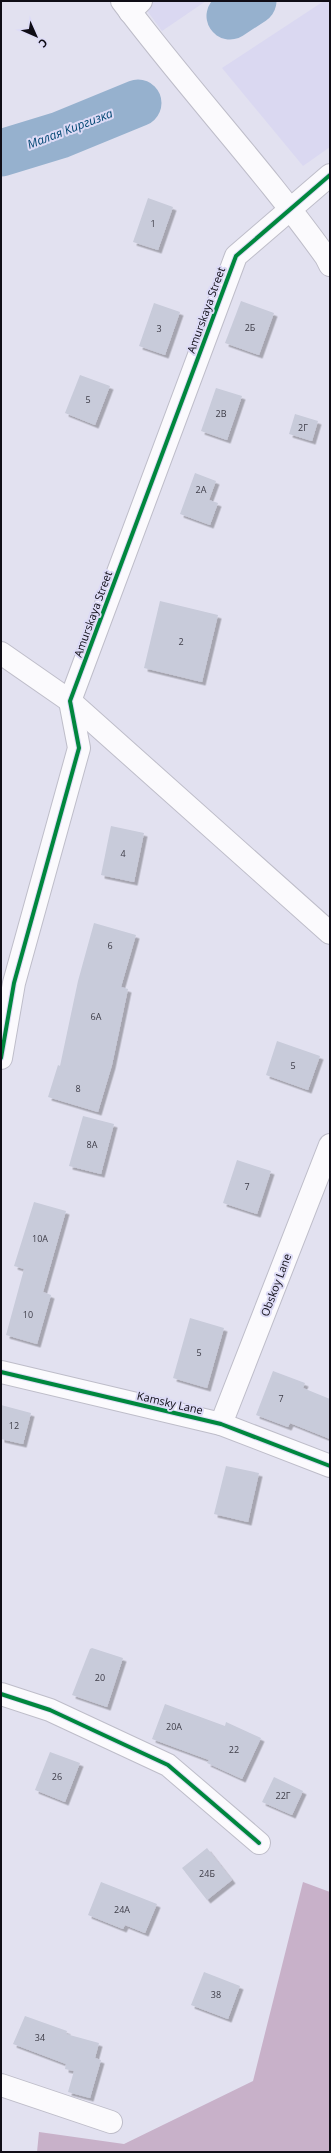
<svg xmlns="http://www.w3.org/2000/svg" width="331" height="2153" viewBox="0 0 331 2153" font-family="'Open Sans',sans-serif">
  <defs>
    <filter id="shadow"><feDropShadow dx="3.5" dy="3.5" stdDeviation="0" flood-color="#0004"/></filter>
  </defs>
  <rect width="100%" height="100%" fill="#e2e1f0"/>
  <g fill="#dad8f1">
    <path d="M140 1H206L162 31Z"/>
    <path d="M324 1H330V147L303 166 222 68Z"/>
  </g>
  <path fill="#c8b1c9" d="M303 1882 330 1892V2152H37L39 2132 124 2144 253 2081Z"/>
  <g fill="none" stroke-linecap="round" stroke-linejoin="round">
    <g stroke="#96b1ce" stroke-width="47">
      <path d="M230 16 253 1"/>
      <path d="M1 153 60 135 138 103"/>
    </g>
  </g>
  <g fill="#c8cbda" filter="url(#shadow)">
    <path d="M148 198 173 207 158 250 133 242Z"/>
    <path d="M241 301 274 313 259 355 225 343Z"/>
    <path d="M154 303 180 312 165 355 139 346Z"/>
    <path d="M80 375 110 386 95 425 65 413Z"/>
    <path d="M216 388 242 396 227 440 201 431Z"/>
    <path d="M295 414 318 421 312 441 289 434Z"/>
    <path d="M195 473 216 481 209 500 218 503 210 525 180 514Z"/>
    <path d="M160 601 218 615 202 682 144 668Z"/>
    <path d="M111 826 144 833 134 882 101 875Z"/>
    <path d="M94 923 136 935 121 987 128 989 112 1065 98 1112 48 1097 58 1065 60 1066 78 981Z"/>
    <path d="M277 1041 320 1056 308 1090 266 1075Z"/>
    <path d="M83 1116 114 1124 101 1174 69 1166Z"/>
    <path d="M237 1160 271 1171 257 1214 223 1203Z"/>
    <path d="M34 1202 66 1211 43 1292 51 1295 37 1344 6 1335 24 1269 14 1266Z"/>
    <path d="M190 1318 224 1328 207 1388 173 1378Z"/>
    <path d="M273 1371 305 1383 303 1388 330 1399V1439L290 1423 288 1427 256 1415Z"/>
    <path d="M1 1405 31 1413 23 1444 1 1439Z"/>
    <path d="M226 1466 259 1473 248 1522 214 1514Z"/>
    <path d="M92 1648 123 1658 107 1707 72 1695 90 1649Z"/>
    <path d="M165 1704 225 1726 226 1722 261 1738 242 1779 207 1763 209 1760 152 1739Z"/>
    <path d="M50 1752 80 1763 65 1802 35 1790Z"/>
    <path d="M274 1777 303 1791 292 1815 262 1802Z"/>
    <path d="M207 1848 232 1880 207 1900 182 1868Z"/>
    <path d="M101 1882 157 1904 145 1933 125 1925 123 1929 88 1915Z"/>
    <path d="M204 1972 240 1986 228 2019 191 2005Z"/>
    <path d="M25 2016 67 2031 66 2034 99 2043 95 2058 101 2060 90 2098 68 2092 74 2071 65 2069 66 2064 13 2044Z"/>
  </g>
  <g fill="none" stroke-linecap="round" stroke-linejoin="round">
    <g stroke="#bebdc9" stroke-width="24">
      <g id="minor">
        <path d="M130 12 141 1"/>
        <path d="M1 1058 14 983 79 748 70 701 236 256 330 175"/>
        <path d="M1 1372 221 1424 330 1466"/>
        <path d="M221 1424 330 1145"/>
        <path d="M1 1694 50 1710 168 1765 259 1843"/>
        <path d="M1 2085 111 2122"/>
      </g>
    </g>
    <g stroke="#bebdc9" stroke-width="24">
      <g id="major">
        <path d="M122 1C188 89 263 169 326 257L330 265"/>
        <path d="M1 653 70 701 330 933"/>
      </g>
    </g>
    <use href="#minor" stroke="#fbfafd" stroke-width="22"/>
    <use href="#major" stroke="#fbfafd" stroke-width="22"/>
    <g stroke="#dddbf6" stroke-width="6">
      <g id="cycleway">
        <path d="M1 1058 14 983 79 748 70 701 236 256 330 175"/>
        <path d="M1 1372 221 1424 330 1466"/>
        <path d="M1 1694 50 1710 168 1765 259 1843"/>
      </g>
    </g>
    <use href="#cycleway" stroke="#00873e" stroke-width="4"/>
  </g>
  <g text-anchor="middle" stroke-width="4" stroke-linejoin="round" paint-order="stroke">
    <g font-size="9" fill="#3d3c47">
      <text x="153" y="227">1</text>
      <text x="250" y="331">2Б</text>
      <text x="159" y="332">3</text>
      <text x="88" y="403">5</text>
      <text x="221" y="417">2В</text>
      <text x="303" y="431">2Г</text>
      <text x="201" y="493">2А</text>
      <text x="181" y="645">2</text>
      <text x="123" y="857">4</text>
      <text x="110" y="949">6</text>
      <text x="96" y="1020">6А</text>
      <text x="293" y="1069">5</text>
      <text x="78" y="1092">8</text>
      <text x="92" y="1148">8А</text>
      <text x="247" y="1190">7</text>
      <text x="40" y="1242">10А</text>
      <text x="28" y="1318">10</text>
      <text x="199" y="1356">5</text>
      <text x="281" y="1402">7</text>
      <text x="14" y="1429">12</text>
      <text x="100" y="1681">20</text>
      <text x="174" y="1730">20А</text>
      <text x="234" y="1753">22</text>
      <text x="57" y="1780">26</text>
      <text x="283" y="1799">22Г</text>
      <text x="207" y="1877">24Б</text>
      <text x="122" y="1913">24А</text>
      <text x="216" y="1998">38</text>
      <text x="40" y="2041">34</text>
    </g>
    <g font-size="11" fill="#0f0d16" stroke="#dddbf6">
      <text transform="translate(206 310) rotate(-70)" y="4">Amurskaya Street</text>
      <text transform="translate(93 614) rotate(-70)" y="4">Amurskaya Street</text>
      <text transform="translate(276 1285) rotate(-69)" y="4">Obskoy Lane</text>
      <text transform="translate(170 1403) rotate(13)" y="4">Kamsky Lane</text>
    </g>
    <g font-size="12" font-style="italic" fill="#014672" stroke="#dddbf6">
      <text transform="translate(70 129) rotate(-21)" y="4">Малая Киргизка</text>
    </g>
  </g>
  <rect width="331" height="2153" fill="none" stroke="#0f0d16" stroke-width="4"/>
  <g transform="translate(36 36) rotate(135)" stroke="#dddbf6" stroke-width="3" paint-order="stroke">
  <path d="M0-3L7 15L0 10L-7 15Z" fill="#0f0d16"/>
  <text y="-6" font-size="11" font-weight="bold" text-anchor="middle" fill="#0f0d16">С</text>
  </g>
</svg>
